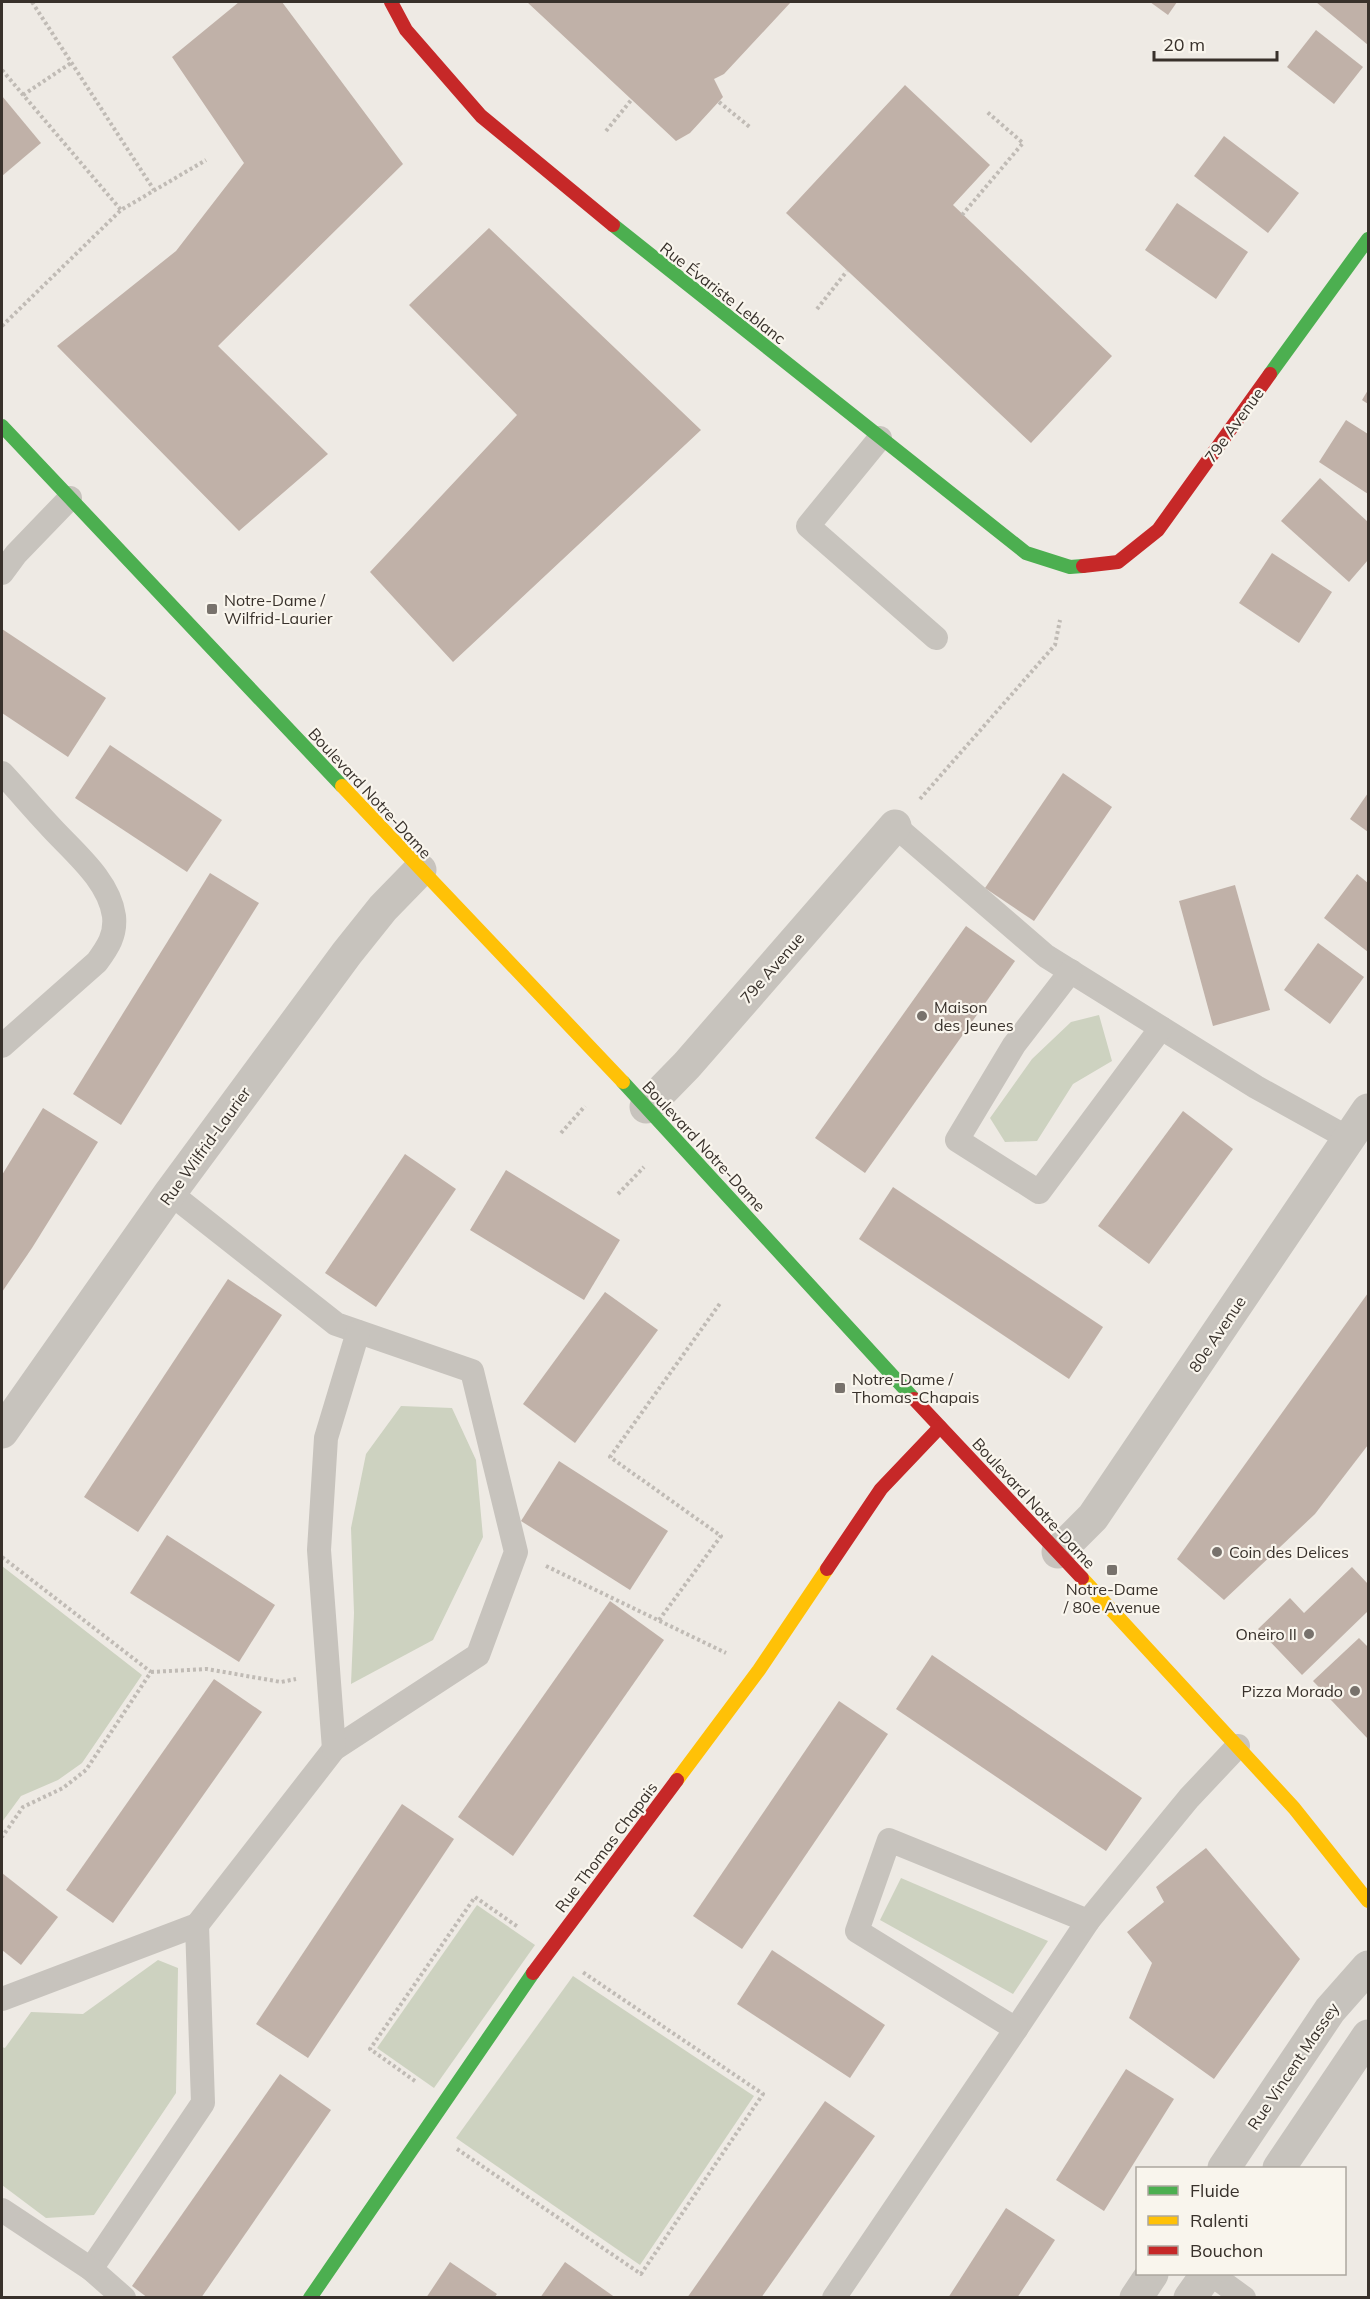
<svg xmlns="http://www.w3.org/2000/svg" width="1370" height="2299" viewBox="0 0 1370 2299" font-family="Mulish,sans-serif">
  <rect width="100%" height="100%" fill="#eeeae4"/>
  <g fill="#cdd2c0">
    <path d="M1099 1015 1112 1061 1073 1084 1037 1141 1005 1142 990 1118 1032 1059 1071 1022Z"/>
    <path d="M401 1406 452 1408 476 1460 483 1537 433 1640 351 1684 354 1613 351 1528 366 1454Z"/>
    <path d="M2 1566 142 1675 82 1763 58 1780 21 1796 2 1822Z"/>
    <path d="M901 1878 1048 1941 1013 1994 880 1920Z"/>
    <path d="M477 1905 535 1945 434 2088 377 2048Z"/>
    <path d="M158 1960 178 1968 176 2093 94 2215 46 2218 2 2185V2047L5 2048 31 2012 83 2014Z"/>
    <path d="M573 1976 754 2096 640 2265 456 2138Z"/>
  </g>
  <g fill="#c0b1a8">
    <path d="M239 2H282L403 164 218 346 328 454 239 531 57 346 176 251 244 163 172 57Z"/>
    <path d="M527 2H791L724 74 714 79 723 97 690 133 676 141Z"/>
    <path d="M1150 2H1177L1168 15Z"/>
    <path d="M1316 2H1368V45Z"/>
    <path d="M1316 30 1363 67 1334 104 1287 67Z"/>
    <path d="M905 85 990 165 953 205 1112 356 1031 443 786 213Z"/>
    <path d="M2 96 41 143 2 176Z"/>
    <path d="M1224 136 1299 193 1268 233 1194 176Z"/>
    <path d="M1177 203 1248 252 1216 299 1145 250Z"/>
    <path d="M489 228 701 430 453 662 370 572 517 415 409 305Z"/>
    <path d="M1368 390V404L1362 400Z"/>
    <path d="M1346 420 1368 434V494L1319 462Z"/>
    <path d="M1320 478 1368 522V560L1349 582 1281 521Z"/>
    <path d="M1272 553 1332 592 1299 643 1239 603Z"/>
    <path d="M2 629 106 698 68 757 2 713Z"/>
    <path d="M110 745 222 820 187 872 75 798Z"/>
    <path d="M1063 773 1112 807 1034 921 985 888Z"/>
    <path d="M1368 793V832L1350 819Z"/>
    <path d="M210 873 259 903 121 1125 73 1094Z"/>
    <path d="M1357 874 1368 883V952L1324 918Z"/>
    <path d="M1235 885 1270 1010 1213 1026 1179 901Z"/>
    <path d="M966 926 1015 961 865 1173 815 1138Z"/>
    <path d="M1318 943 1364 977 1330 1024 1284 990Z"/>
    <path d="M43 1108 98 1142 32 1248 2 1292V1175Z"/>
    <path d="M1183 1111 1233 1149 1149 1264 1098 1226Z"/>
    <path d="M405 1154 456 1189 376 1307 325 1273Z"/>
    <path d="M506 1170 620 1240 584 1300 470 1230Z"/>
    <path d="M893 1187 1103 1327 1069 1379 859 1239Z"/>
    <path d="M228 1279 282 1315 138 1532 84 1497Z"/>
    <path d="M605 1292 658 1330 575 1443 523 1404Z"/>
    <path d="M1368 1293V1445L1315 1514 1224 1600 1177 1559Z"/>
    <path d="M559 1461 668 1531 630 1590 521 1521Z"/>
    <path d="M167 1535 275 1605 239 1662 130 1593Z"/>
    <path d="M1352 1567 1368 1584V1611L1302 1675 1258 1629 1290 1598 1304 1613Z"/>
    <path d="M610 1601 664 1640 513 1856 458 1817Z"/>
    <path d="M1359 1638 1368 1647V1739L1313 1681Z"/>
    <path d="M932 1655 1142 1798 1106 1851 896 1709Z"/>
    <path d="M214 1679 262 1712 113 1923 66 1890Z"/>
    <path d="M839 1701 888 1734 742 1949 693 1916Z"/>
    <path d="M402 1804 454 1839 308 2058 256 2024Z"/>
    <path d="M1206 1848 1300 1959 1214 2079 1129 2018 1152 1963 1127 1932 1164 1902 1156 1887Z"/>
    <path d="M2 1873 58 1917 21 1965 2 1950Z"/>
    <path d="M772 1950 885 2025 850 2078 737 2004Z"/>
    <path d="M1126 2069 1174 2099 1104 2211 1056 2180Z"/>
    <path d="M280 2074 331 2110 201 2298H148L132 2286Z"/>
    <path d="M825 2101 875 2136 761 2298H687Z"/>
    <path d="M1006 2208 1055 2240 1017 2298H948Z"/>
    <path d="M450 2262 497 2294 494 2298H426Z"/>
    <path d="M565 2262 616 2298H540Z"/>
  </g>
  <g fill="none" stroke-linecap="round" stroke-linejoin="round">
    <g stroke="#c0bbb5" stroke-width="4" stroke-dasharray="3 3" stroke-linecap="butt">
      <path d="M32 2 154 190"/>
      <path d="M2 70 121 210"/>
      <path d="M23 95 71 63"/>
      <path d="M719 102 751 128"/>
      <path d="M606 131 632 99"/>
      <path d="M962 215 1023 143 986 111"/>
      <path d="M817 309 847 271"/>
      <path d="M2 326 121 210 206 160"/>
      <path d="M920 799 1055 645 1060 620"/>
      <path d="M561 1133 585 1106"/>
      <path d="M618 1194 644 1167"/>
      <path d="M2 1557 151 1672 86 1770 63 1788 23 1807 2 1837"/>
      <path d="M546 1566 726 1653"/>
      <path d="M659 1620 721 1536 610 1457 721 1302"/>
      <path d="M151 1672 207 1669 281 1682 296 1679"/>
      <path d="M415 2081 370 2049 475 1897 518 1927"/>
      <path d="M457 2149 641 2274 763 2094 581 1971"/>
    </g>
    <g stroke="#c7c3bd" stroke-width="24">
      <path d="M880 438 808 526 936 638"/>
      <path d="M2 573 16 554 70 498"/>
      <path d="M2 773C18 790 32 807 48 824 71 850 109 879 114 916 116 935 108 947 97 962L2 1046"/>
      <path d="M895 826 1046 956 1256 1087 1348 1138"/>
      <path d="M1071 971 1014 1045 957 1140 1039 1192 1161 1028"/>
      <path d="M170 1193 336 1324 472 1371 516 1552 478 1655 334 1749 197 1925"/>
      <path d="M334 1749 319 1550 326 1438 358 1332"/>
      <path d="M2 1999 197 1925 203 2103 91 2269"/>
      <path d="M1016 2029 1088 1921"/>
      <path d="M2 2210 91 2269 124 2298"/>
      <path d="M1211 2274 1244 2298"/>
      <path d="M834 2298 1016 2029 857 1931 889 1840 1088 1921 1189 1798 1238 1746"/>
    </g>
    <g stroke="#c7c3bd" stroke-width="33">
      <path d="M646 1107 687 1065 895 826"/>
      <path d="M2 1432 170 1193 347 953 383 908 420 870"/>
      <path d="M1058 1552 1093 1517 1368 1110"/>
      <path d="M1224 2168 1330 2010 1368 1967"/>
      <path d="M1279 2168 1368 2036"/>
      <path d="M1136 2298 1152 2274"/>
      <path d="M1190 2298 1207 2274"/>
    </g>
    <g stroke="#4caf50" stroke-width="14">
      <path d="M613 225 1026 553 1070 567 1083 566"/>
      <path d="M1270 374 1368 239"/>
      <path d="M2 426 342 786"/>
      <path d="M623 1082 914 1399"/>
      <path d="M310 2298 533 1973"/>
    </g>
    <g stroke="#ffc107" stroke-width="14">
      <path d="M342 786 623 1082"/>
      <path d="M1082 1578 1294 1808 1368 1901"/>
      <path d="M677 1780 759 1670 827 1569"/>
    </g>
    <g stroke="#c62828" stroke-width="14">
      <path d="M391 2 406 30 481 116 613 225"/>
      <path d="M1083 566 1118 562 1158 530 1270 374"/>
      <path d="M914 1399 1082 1578"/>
      <path d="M827 1569 881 1489 940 1427"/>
      <path d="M533 1973 677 1780"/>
    </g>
  </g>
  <g fill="#78726c" stroke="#f9f5ed" stroke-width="2">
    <rect x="206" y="603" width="12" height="12" rx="3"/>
    <circle cx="922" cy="1016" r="6"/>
    <rect x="834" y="1382" width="12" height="12" rx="3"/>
    <circle cx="1217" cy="1552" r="6"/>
    <rect x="1106" y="1564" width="12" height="12" rx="3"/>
    <circle cx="1309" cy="1634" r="6"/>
    <circle cx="1355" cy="1691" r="6"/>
  </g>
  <g text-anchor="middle" stroke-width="4.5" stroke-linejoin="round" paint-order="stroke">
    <g font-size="16" fill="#38312b" stroke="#f9f5ed">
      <text transform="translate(723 293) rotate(38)" y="6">Rue Évariste Leblanc</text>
      <text transform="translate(1234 425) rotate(-54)" y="6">79e Avenue</text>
      <text transform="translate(370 793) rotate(47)" y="6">Boulevard Notre-Dame</text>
      <text transform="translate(772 968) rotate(-49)" y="6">79e Avenue</text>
      <text transform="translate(205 1146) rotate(-54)" y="6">Rue Wilfrid-Laurier</text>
      <text transform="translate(704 1146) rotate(47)" y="6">Boulevard Notre-Dame</text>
      <text transform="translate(1217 1334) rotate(-56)" y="6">80e Avenue</text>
      <text transform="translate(1034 1503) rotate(47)" y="6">Boulevard Notre-Dame</text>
      <text transform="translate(606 1847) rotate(-53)" y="6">Rue Thomas Chapais</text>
      <text transform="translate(1293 2066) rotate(-56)" y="6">Rue Vincent Massey</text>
    </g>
    <g font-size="16" fill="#38312b" stroke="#f9f5ed" text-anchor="start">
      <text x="224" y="606">Notre-Dame /<tspan x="224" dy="18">Wilfrid-Laurier</tspan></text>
      <text x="934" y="1013">Maison<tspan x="934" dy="18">des Jeunes</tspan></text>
      <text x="852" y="1385">Notre-Dame /<tspan x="852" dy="18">Thomas-Chapais</tspan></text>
      <text x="1229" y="1558">Coin des Delices</text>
      <text x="1112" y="1595" text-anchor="middle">Notre-Dame<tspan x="1112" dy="18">/ 80e Avenue</tspan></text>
      <text x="1297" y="1640" text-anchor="end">Oneiro II</text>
      <text x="1343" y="1697" text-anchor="end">Pizza Morado</text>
    </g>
  </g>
  <rect width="1370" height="2299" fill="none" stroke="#38312b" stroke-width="6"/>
  <rect x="1136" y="2167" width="210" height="108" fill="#f9f5ed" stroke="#aca79f" stroke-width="1.5"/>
  <rect x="1148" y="2186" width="30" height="9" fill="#4caf50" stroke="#aca79f" stroke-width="1.5"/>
  <text x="1190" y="2197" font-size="18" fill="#38312b">Fluide</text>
  <rect x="1148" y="2216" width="30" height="9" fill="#ffc107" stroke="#aca79f" stroke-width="1.5"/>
  <text x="1190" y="2227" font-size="18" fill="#38312b">Ralenti</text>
  <rect x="1148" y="2246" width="30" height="9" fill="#c62828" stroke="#aca79f" stroke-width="1.5"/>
  <text x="1190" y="2257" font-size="18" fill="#38312b">Bouchon</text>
  <path d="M1154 51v9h123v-9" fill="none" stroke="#38312b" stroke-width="3"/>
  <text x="1163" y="51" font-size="18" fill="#38312b" stroke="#f9f5ed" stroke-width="4.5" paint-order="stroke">20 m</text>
</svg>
